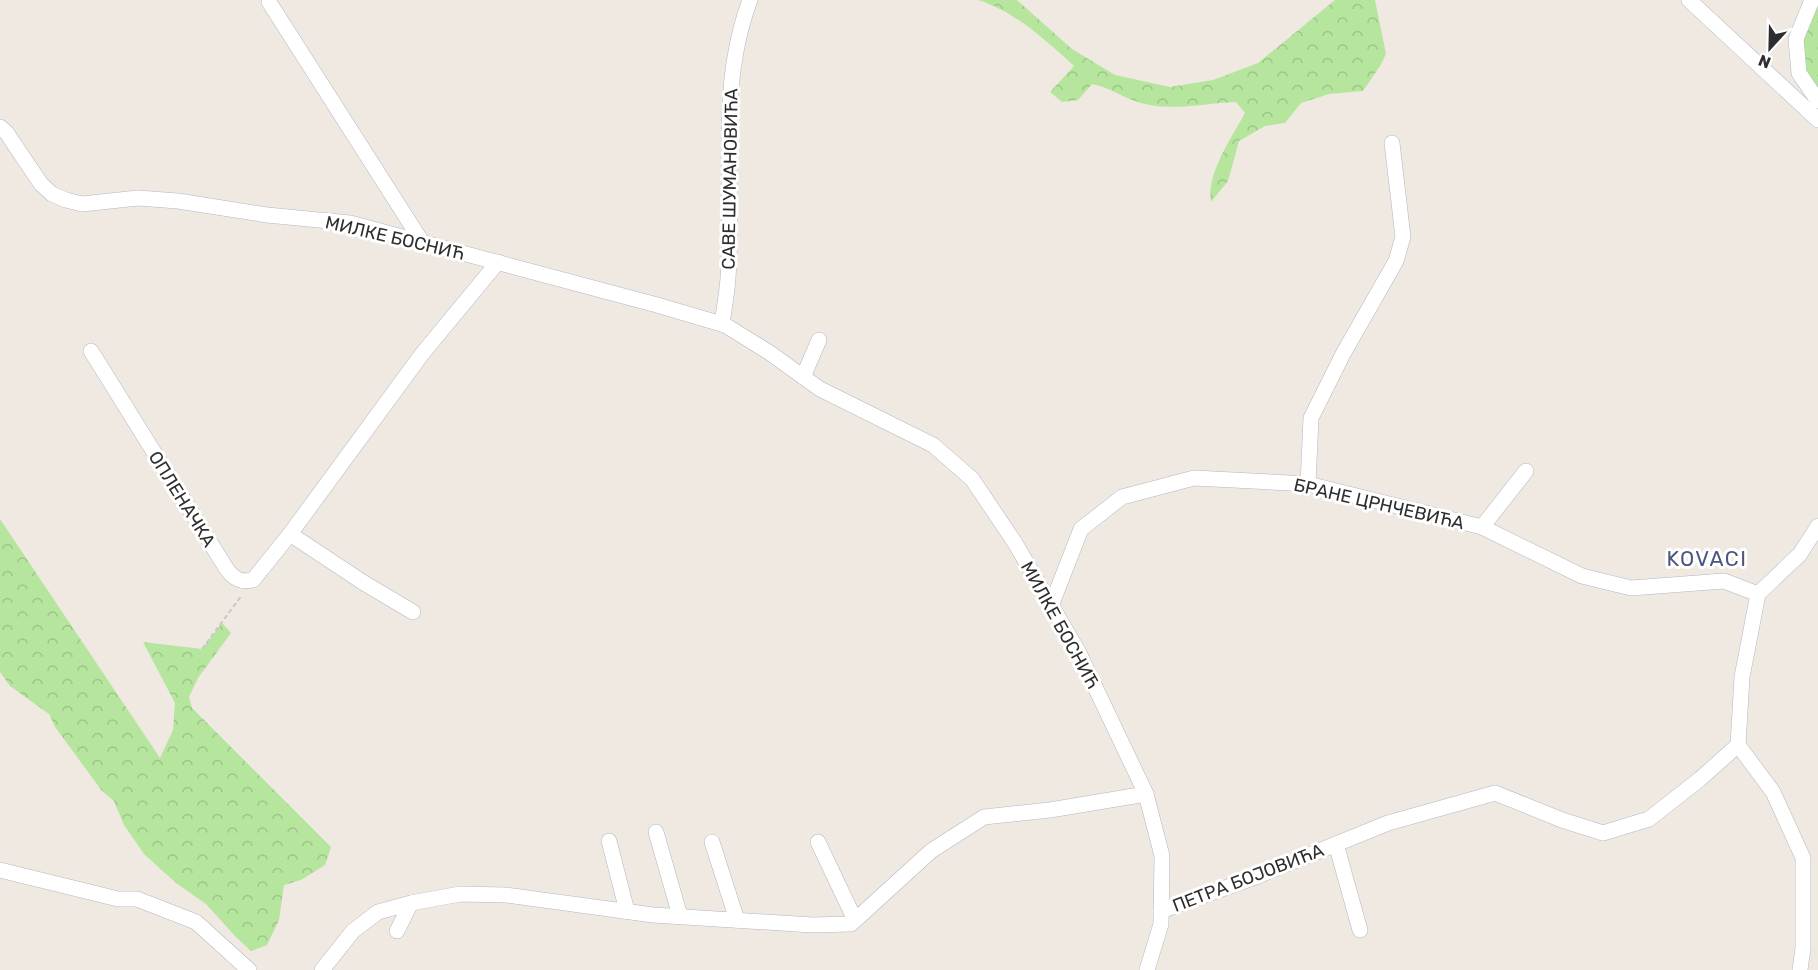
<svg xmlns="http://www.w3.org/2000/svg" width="1818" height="970" viewBox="0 0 1818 970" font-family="Rubik,sans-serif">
  <defs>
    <pattern id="forest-crowns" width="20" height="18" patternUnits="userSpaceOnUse" patternTransform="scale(1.5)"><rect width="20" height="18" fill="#b6e59e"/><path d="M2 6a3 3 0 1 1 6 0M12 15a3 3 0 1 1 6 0" fill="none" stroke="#9dc588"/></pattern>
  </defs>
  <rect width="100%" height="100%" fill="#efe9e1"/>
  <g fill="url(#forest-crowns)">
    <path d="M978 0H1017L1072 49 1115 75 1170 87 1213 80 1258 63 1335 0H1375L1386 54 1380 66 1363 91 1329 94 1301 103 1285 123 1265 126 1239 141 1228 181 1211 202C1206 174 1232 137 1245 113L1236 102C1203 103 1167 113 1135 101 1120 96 1109 87 1092 84L1078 100 1062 102 1050 92 1074 66C1045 40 1016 12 978 0Z"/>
    <path d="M1818 0V101L1811 92 1796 39Z"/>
    <path d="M0 519 160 758 173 730 175 703 143 642 202 649 222 623 231 633 198 678 189 697 192 708 331 847 325 865 301 880 284 885 279 920 267 945 251 951 235 936 206 904 176 883 144 854 124 825 114 801 102 791 55 727 49 714 10 686 0 672Z"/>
  </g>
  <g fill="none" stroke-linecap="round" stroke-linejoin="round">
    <g stroke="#b4b7c1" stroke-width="16">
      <g id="minor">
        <path d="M1689 0 1818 120"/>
        <path d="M1812 0 1796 39 1799 73 1818 101"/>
        <path d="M269 2 422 242"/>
        <path d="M0 127 6 132 41 184 52 194 66 200 82 204 138 198 178 201 267 215 350 223 657 305 725 325 770 353 820 389 933 445 972 479 1015 543 1078 651 1146 794 1162 856 1161 924 1147 970"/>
        <path d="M722 324C724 309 727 293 728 278 735 185 716 91 750 0"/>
        <path d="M91 351 226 568C233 578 240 583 253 580L290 534 422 354 498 262"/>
        <path d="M803 377 819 340"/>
        <path d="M1308 484 1311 418 1343 354 1396 261 1403 237 1392 143"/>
        <path d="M1482 527 1526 471"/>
        <path d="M290 534 364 583 413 612"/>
        <path d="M1051 606 1081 529 1122 497 1194 478 1308 484 1482 527 1582 576 1631 588 1724 581 1758 594"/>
        <path d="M656 832 680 916"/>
        <path d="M609 841 627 911"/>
        <path d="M712 842 737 920"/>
        <path d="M818 842 855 920"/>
        <path d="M1336 844 1360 930"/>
        <path d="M0 870 118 899H137L196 922 249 970"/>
        <path d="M1161 911 1250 879 1388 823 1495 793 1562 820 1603 833 1649 819 1700 779 1738 745"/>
        <path d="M397 931 411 903"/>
        <path d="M322 970 353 931 378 912 411 903 460 894 506 895 653 915 812 925 851 924 931 851 984 817 1050 810 1146 794"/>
        <path d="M1800 970 1803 948V858L1773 792 1738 745 1742 677 1758 594 1800 554 1818 526"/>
      </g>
    </g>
    <path stroke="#c9c9c9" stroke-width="2" stroke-dasharray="4.5 3" stroke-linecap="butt" d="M202 649 242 595"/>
    <use href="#minor" stroke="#fff" stroke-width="15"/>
  </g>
  <g text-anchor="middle" stroke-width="6" stroke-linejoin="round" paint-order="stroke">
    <g font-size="18" fill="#2e2e2e" stroke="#fff">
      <text transform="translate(730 179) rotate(-89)" y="6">САВЕ ШУМАНОВИЋА</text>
      <text transform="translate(395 238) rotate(13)" y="6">МИЛКЕ БОСНИЋ</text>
      <text transform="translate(182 499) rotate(58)" y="6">ОПЛЕНАЧКА</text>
      <text transform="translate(1379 504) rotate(13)" y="6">БРАНЕ ЦРНЧЕВИЋА</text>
      <text transform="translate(1060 625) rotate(61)" y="6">МИЛКЕ БОСНИЋ</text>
      <text transform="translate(1248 878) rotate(-21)" y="6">ПЕТРА БОЈОВИЋА</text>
    </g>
    <g font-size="21" letter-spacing="1.5" fill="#4d5680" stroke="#fff">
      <text x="1707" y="566">KOVACI</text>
    </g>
  </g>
  <g transform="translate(1770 48) rotate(202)" stroke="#ffffff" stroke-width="4.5" paint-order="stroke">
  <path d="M0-4.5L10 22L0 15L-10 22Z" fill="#2e2e2e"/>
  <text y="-9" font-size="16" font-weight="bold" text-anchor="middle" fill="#2e2e2e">N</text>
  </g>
</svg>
